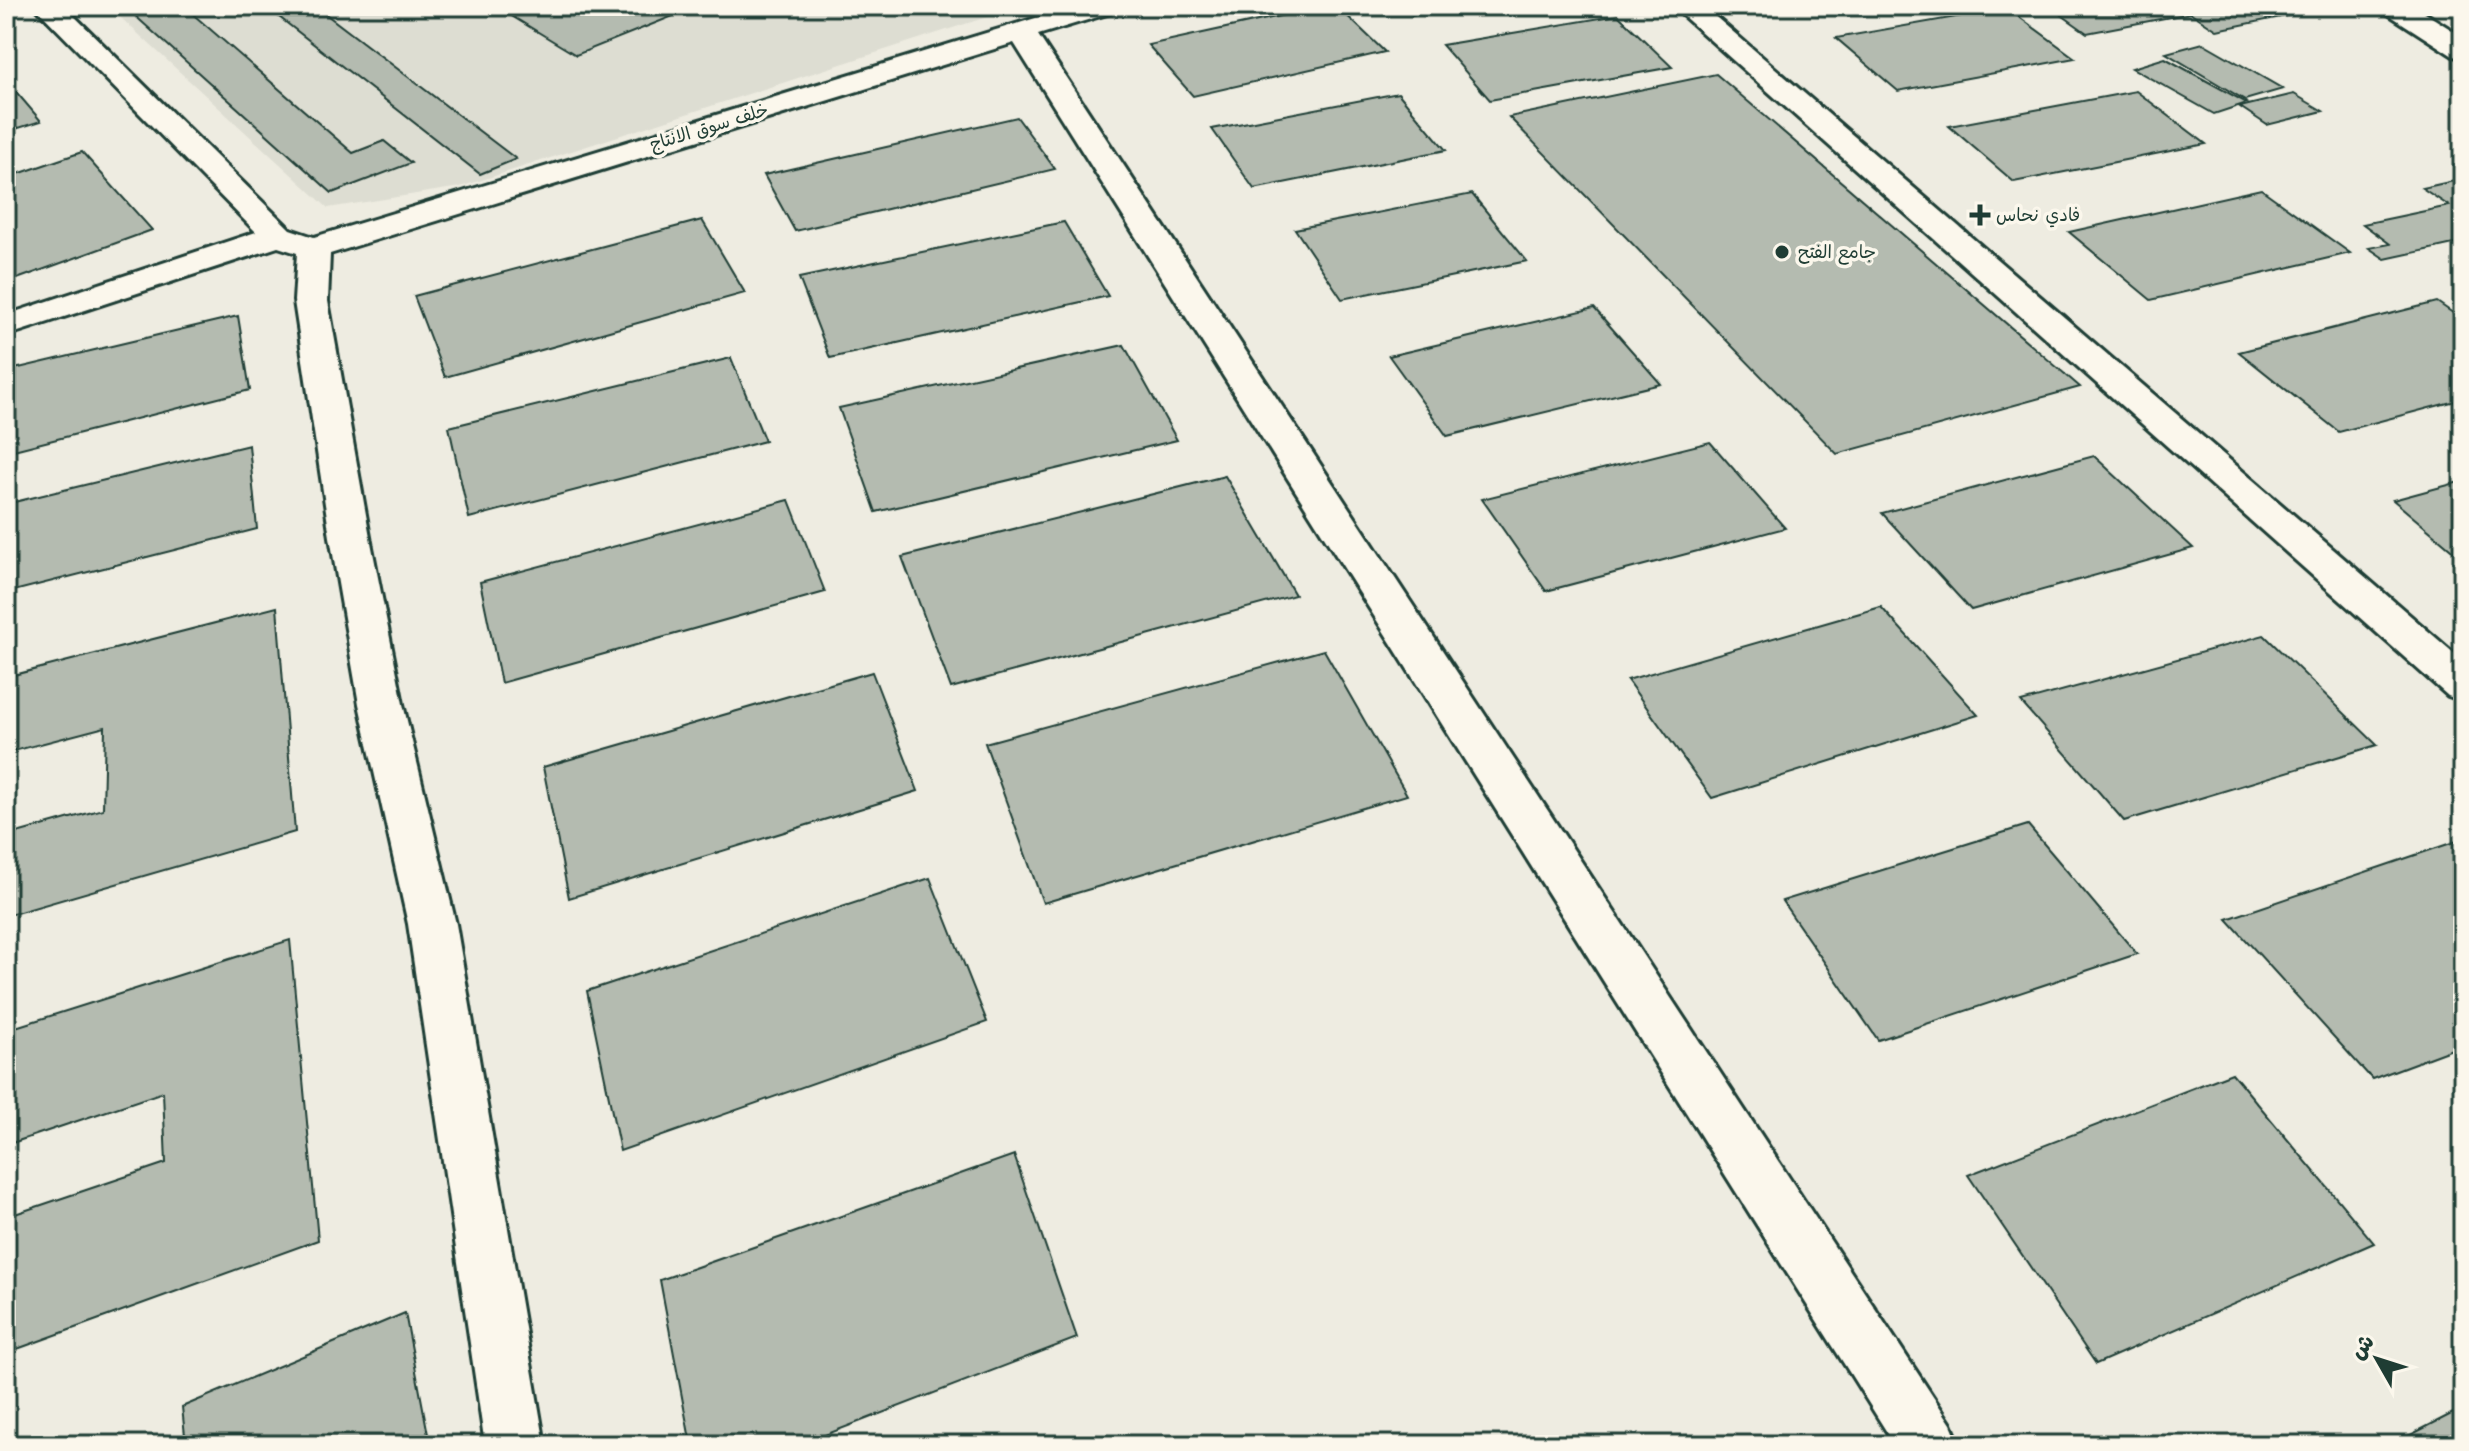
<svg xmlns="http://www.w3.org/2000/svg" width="2469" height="1451" viewBox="0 0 2469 1451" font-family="'Playpen Sans','Playpen Sans Arabic',sans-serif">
  <rect width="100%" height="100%" fill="#eeece1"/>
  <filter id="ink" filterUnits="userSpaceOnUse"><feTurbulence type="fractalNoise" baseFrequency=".0125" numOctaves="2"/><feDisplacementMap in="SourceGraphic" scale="16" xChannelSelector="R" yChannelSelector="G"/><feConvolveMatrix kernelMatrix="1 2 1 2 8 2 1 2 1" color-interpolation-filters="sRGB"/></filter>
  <g filter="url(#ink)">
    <path fill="#ddddd2" d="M108 6H1021L460 187 328 208Z"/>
    <g fill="#b4bbb0" stroke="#1f3d34" stroke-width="2">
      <path d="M155 6H201L188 10 353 153 384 141 411 163 332 193 132 13Z"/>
      <path d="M265 6H315L516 159 480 174Z"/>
      <path d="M495 6H698L576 55Z"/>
      <path d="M1326 6H1337L1385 52 1193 96 1148 45Z"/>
      <path d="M1402 6H1455L1412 15Z"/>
      <path d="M2049 6H2302L2311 11 2217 30 2191 13 2087 33Z"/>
      <path d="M2007 8 2075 58 1898 91 1836 38Z"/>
      <path d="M1618 15 1672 67 1490 100 1442 45Z"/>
      <path d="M2203 43 2283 89 2245 100 2166 53Z"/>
      <path d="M2165 58 2247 103 2214 114 2132 68Z"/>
      <path d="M1716 74 2080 387 1837 454 1509 117Z"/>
      <path d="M6 80 41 121 6 132Z"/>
      <path d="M2136 91 2206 144 2014 182 1949 126Z"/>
      <path d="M1398 93 1446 150 1254 189 1212 129Z"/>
      <path d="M2294 94 2323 111 2267 125 2240 107Z"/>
      <path d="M1017 117 1055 169 795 231 764 175Z"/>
      <path d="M82 152 152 230 6 283V178Z"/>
      <path d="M2463 179V242L2385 259 2369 248 2390 244 2363 224 2449 206 2422 188Z"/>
      <path d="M2261 189 2350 253 2151 300 2069 232Z"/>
      <path d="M1472 194 1527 261 1342 299 1295 229Z"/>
      <path d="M702 220 745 293 445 377 414 296Z"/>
      <path d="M1064 222 1108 296 830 358 799 278Z"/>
      <path d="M2437 302 2463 320V399L2339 432 2239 352Z"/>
      <path d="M1594 308 1661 384 1447 436 1389 356Z"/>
      <path d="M238 316 250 390 6 452V371Z"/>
      <path d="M1124 345 1177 440 876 512 839 408Z"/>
      <path d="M731 358 765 441 469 518 449 427Z"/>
      <path d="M1710 442 1785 528 1546 591 1482 499Z"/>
      <path d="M249 445 257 529 6 593V504Z"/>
      <path d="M2094 456 2193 548 1971 610 1882 513Z"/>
      <path d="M1225 476 1295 595 951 688 902 557Z"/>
      <path d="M2463 481V559L2393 500Z"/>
      <path d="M789 500 825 592 501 683 480 582Z"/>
      <path d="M277 607 295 832 6 916V836L103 809 105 727 6 753V677Z"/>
      <path d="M1881 607 1978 715 1712 798 1627 680Z"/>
      <path d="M2264 635 2377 745 2124 821 2021 702Z"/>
      <path d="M1324 650 1407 795 1043 903 985 743Z"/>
      <path d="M872 672 918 791 569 898 543 767Z"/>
      <path d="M2028 825 2137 954 1878 1040 1782 901Z"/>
      <path d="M2463 839V1045L2372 1079 2227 919Z"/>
      <path d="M930 878 987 1022 620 1151 587 991Z"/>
      <path d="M290 940 318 1240 6 1353V1217L166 1163 163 1092 6 1145V1030Z"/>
      <path d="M2232 1073 2374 1243 2096 1364 1968 1175Z"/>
      <path d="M1014 1155 1077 1338 799 1445H691L660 1280Z"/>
      <path d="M405 1313 430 1445H186L182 1407Z"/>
      <path d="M2463 1408V1445H2391Z"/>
    </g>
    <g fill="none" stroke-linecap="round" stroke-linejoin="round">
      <g stroke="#1f3d34" stroke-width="6">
        <g id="minor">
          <path d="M34 6H64L290 229 314 237 1075 6H1118L1114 12 1038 35 1951 1424 1960 1445H1895L1014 43 330 254 328 301 370 537 403 704 456 924 545 1445H485L408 924 359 704 330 537 294 301 297 253 278 247 6 336V315L256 232Z"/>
          <path d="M1672 6H1703L2463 661V701L2448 696Z"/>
        </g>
      </g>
      <g stroke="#1f3d34" stroke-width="6">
        <path id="major" d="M2381 6H2414L2463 37V59L2453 56 2385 12Z"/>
      </g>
      <use href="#minor" fill="#fbf7ec" fill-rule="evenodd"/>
      <use href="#major" fill="#fbf7ec" fill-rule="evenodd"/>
    </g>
  </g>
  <g fill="#1f3d34" stroke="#fbf7ec" stroke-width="3">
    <path d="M1976 203h8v8h8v8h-8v8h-8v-8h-8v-8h8z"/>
    <circle cx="1782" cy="252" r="8"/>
  </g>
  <g text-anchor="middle" stroke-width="7" stroke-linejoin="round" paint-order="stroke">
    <g font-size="18" fill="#1f3d34" stroke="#fbf7ec">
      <text transform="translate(709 127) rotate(-17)" y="6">خلف سوق الانتاج</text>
    </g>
    <g font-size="18" fill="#1f3d34" stroke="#fbf7ec" text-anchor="start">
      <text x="1996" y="221">فادي نحاس</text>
      <text x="1798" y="258">جامع الفتح</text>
    </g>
  </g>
  <rect width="2469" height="1451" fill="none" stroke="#fbf7ec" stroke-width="32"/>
  <rect x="16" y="16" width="2437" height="1419" fill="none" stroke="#1f3d34" stroke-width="3" filter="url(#ink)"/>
  <g transform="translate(2377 1359) rotate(309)" stroke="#fbf7ec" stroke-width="6" paint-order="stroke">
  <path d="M0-6L14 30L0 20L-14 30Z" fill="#1f3d34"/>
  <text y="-12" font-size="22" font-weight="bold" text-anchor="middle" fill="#1f3d34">ش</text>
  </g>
</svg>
